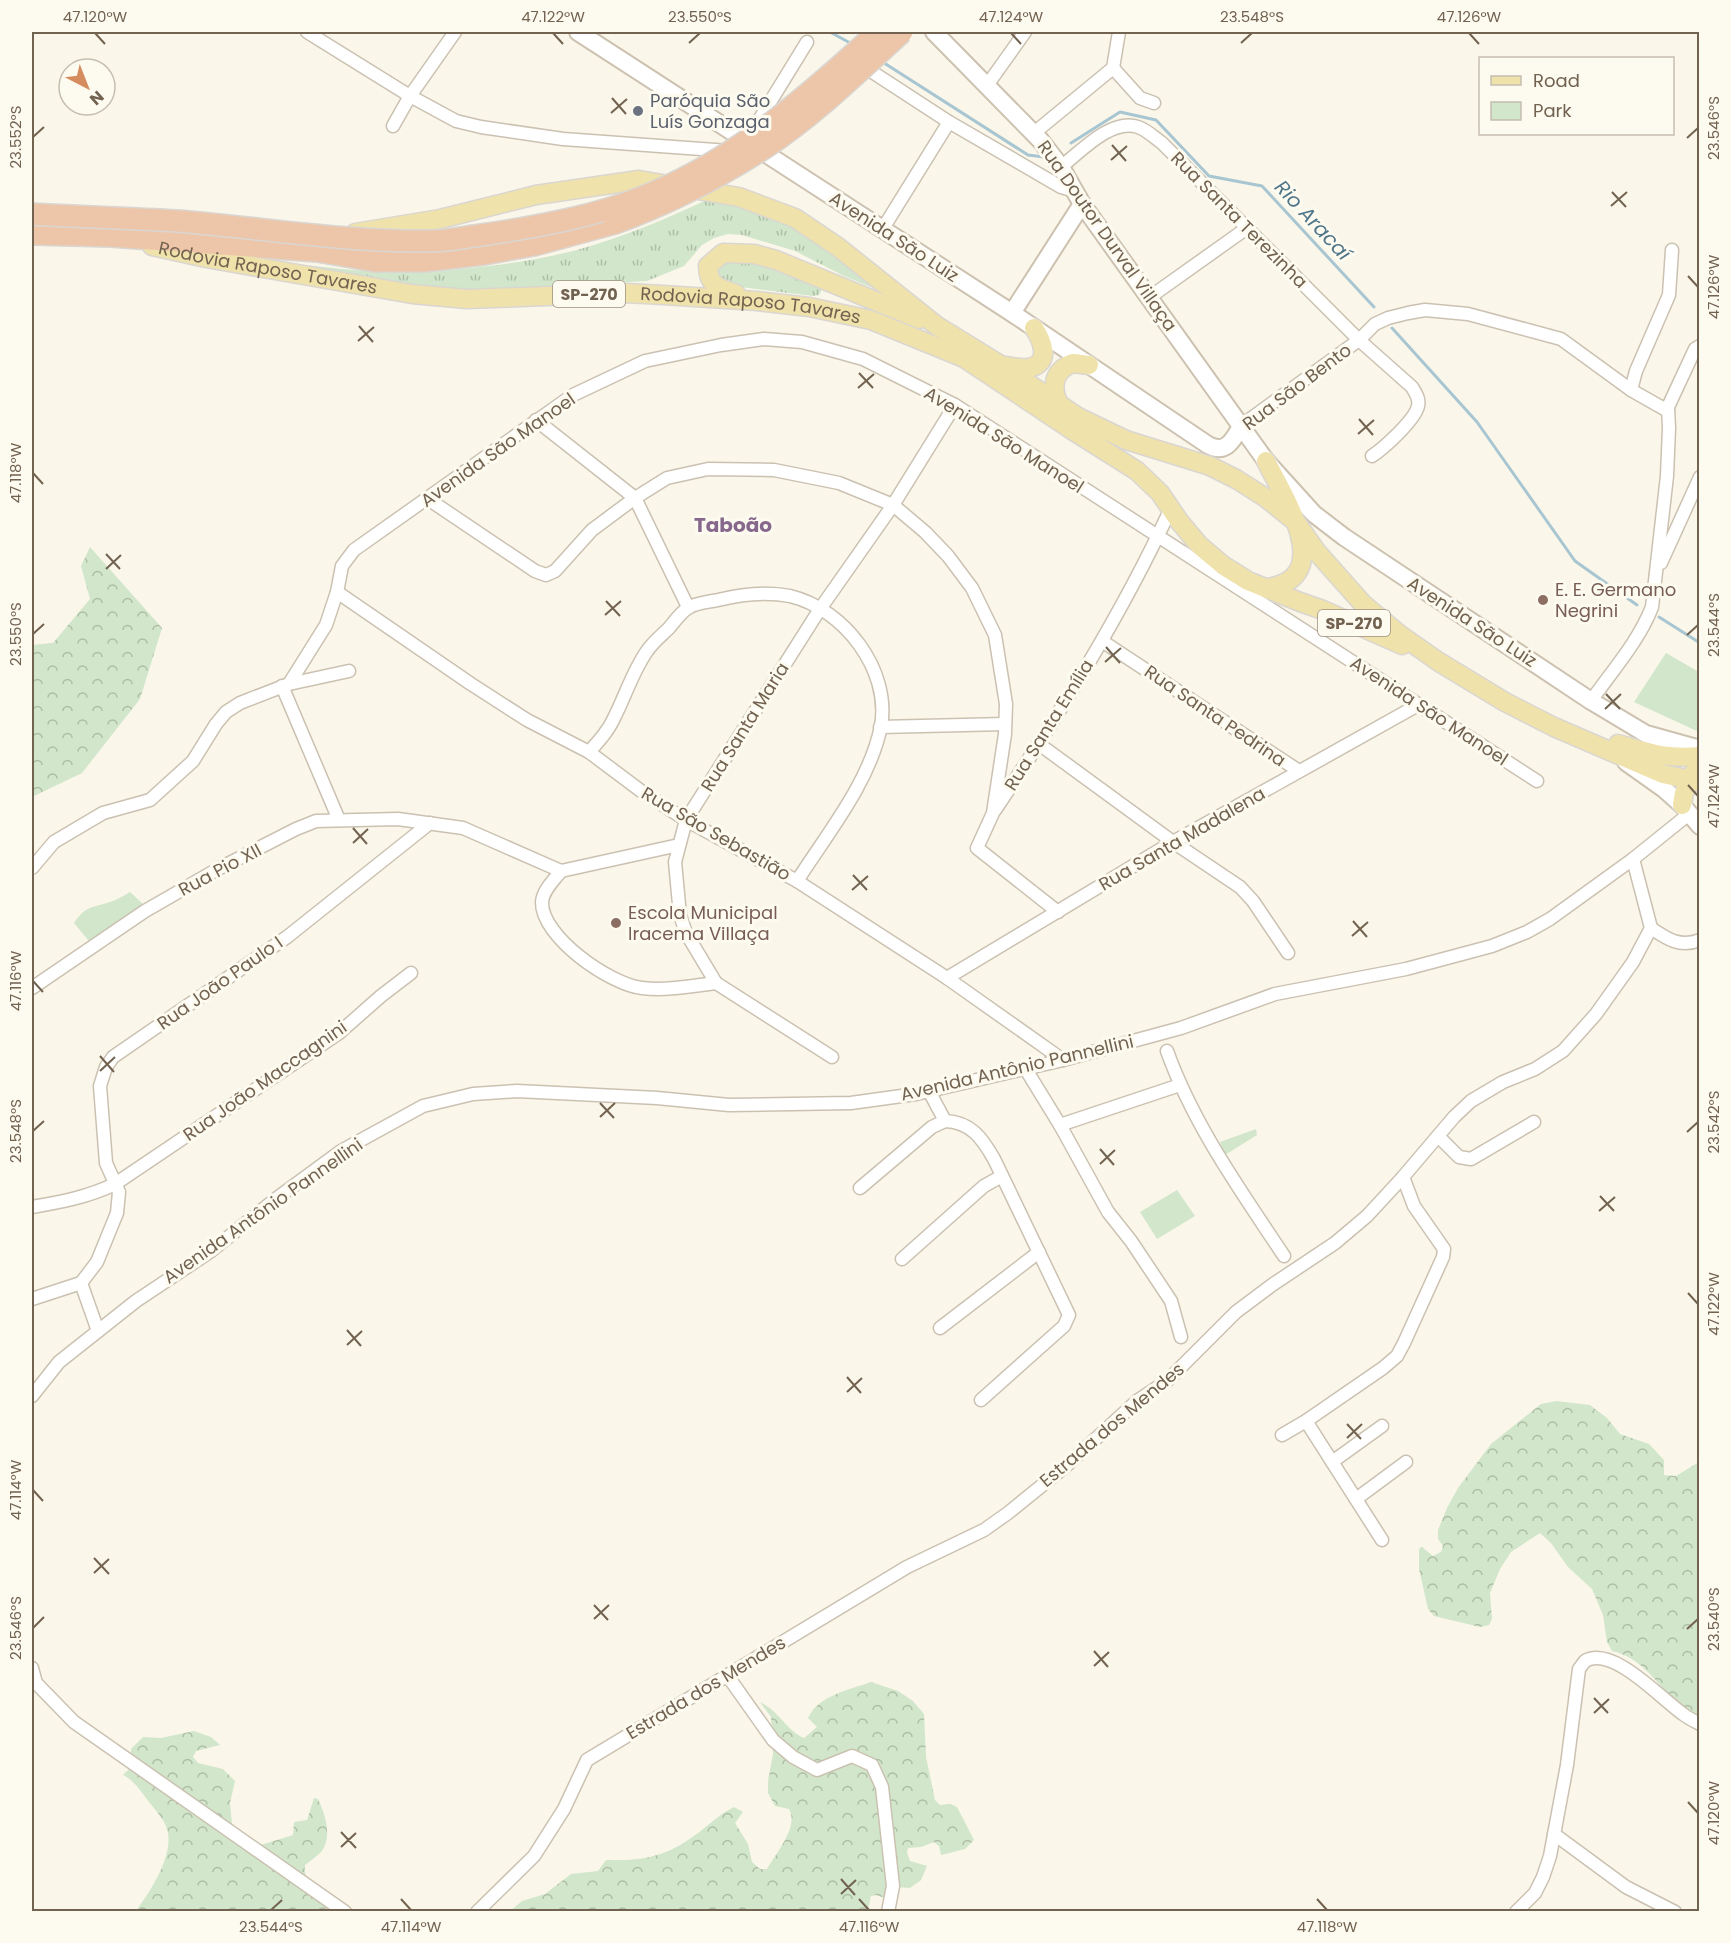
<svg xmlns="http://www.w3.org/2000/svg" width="1731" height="1943" viewBox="0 0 1731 1943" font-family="Poppins,sans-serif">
  <defs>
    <pattern id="grass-tufts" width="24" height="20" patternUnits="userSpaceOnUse" patternTransform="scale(1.5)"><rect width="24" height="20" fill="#d1e6ca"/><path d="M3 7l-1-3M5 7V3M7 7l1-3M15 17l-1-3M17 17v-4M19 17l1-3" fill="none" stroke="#aebea6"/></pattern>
    <pattern id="forest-crowns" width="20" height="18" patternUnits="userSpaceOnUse" patternTransform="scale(1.5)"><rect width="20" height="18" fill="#d1e6ca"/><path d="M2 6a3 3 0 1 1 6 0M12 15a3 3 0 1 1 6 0" fill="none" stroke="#aebea6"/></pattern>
  </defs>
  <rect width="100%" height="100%" fill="#faf7ea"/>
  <g fill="url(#grass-tufts)">
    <path d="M713 197C729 202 746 207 762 213 805 231 841 262 878 290L844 276 795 251 742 235 728 234 714 238 702 245 684 266 647 281 480 291 435 289 292 264C327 267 362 272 397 272 455 271 516 265 573 251 622 238 668 218 713 197Z"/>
    <path d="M725 261 755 263 822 289 819 295 813 296 733 286 716 277 718 264Z"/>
  </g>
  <g fill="url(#forest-crowns)">
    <path d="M90 547 162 628 140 699 82 773 32 797V645L53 643 90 599 81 566Z"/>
    <path d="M1556 1401 1590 1405 1607 1418 1620 1434 1649 1444 1664 1460V1475L1676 1476 1699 1462V1722C1690 1714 1680 1706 1671 1697 1653 1678 1639 1657 1612 1651L1607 1642 1603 1615 1592 1589 1568 1567 1551 1543 1540 1533 1511 1552 1500 1569 1490 1593 1492 1619 1489 1625 1480 1627 1434 1616 1428 1609 1419 1569V1549L1422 1547 1433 1556 1441 1552 1443 1546 1438 1539V1530L1447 1508 1458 1488 1491 1444 1541 1404Z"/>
    <path d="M871 1682 898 1691 913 1701 924 1714 926 1757 935 1800 940 1805 951 1804 957 1807 974 1840 965 1849 941 1855 939 1846 934 1842 921 1847 908 1848 907 1852 910 1861 927 1866 921 1880 910 1888 896 1887 887 1899 876 1895 871 1896 868 1911 509 1912 522 1901 545 1894 571 1874 598 1871 606 1860C637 1861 662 1858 688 1840 704 1830 716 1816 734 1807L743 1812 735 1823 748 1844 752 1862 760 1869H767C776 1853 799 1827 789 1809L775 1806 768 1793V1781L773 1754 771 1717 760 1702C778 1710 786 1730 804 1738L817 1727 808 1718C819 1695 849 1690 871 1682Z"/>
    <path d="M194 1731 211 1737 220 1745 196 1751 193 1757 198 1763 223 1769 235 1781 230 1803 233 1835 251 1848 293 1835 294 1822 307 1820 314 1798 318 1799C325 1814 333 1837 321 1852 316 1857 310 1861 305 1865 302 1886 328 1899 342 1911H136C150 1892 175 1854 167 1829 164 1819 156 1811 149 1802 141 1792 135 1781 123 1775L130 1768 131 1749 143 1737 161 1738Z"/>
  </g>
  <g fill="#d1e6ca">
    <path d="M1666 653 1699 672V732L1634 702Z"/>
    <path d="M130 892 144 905 89 941 74 923C85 907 90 908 107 903 115 901 123 896 130 892Z"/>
    <path d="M1256 1129 1257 1135 1225 1155 1220 1142Z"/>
    <path d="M1177 1190 1195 1216 1157 1239 1140 1212Z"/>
  </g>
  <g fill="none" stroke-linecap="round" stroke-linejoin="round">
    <g stroke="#a8c5d2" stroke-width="3">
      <path d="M830 32 852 44"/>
      <path d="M881 61 1028 155 1044 157"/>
      <path d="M1071 143 1120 112 1156 120 1209 176 1262 186 1374 307"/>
      <path d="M1392 328 1477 422 1575 561 1637 605"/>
      <path d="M1659 617 1700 643"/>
    </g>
    <g stroke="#cbc1b1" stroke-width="15">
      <g id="street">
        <path d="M307 32 410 96 456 121 481 127 563 139 729 151"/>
        <path d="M860 64 949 122 1061 187 1075 191"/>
        <path d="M1113 68 1140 98 1154 103"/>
        <path d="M988 84 1025 32"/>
        <path d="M393 126 410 96 455 32"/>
        <path d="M753 130 807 42"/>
        <path d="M1034 133 1113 68 1119 32"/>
        <path d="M1061 167C1080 152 1111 118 1138 127 1147 130 1155 138 1162 143L1359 340 1412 387C1415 392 1420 399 1418 406 1415 420 1384 448 1372 456"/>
        <path d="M882 230 949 122"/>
        <path d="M1150 297 1247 228"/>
        <path d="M1631 390 1636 371 1669 295 1672 250"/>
        <path d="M536 420 635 498 688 607"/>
        <path d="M1242 425 1359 340 1375 324 1388 318 1408 313 1425 310 1468 314 1561 339 1631 390 1668 411"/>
        <path d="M428 499 535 571 546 575 555 571 592 530 635 498 667 478 708 469 774 470 839 483 893 505 925 532 948 556 972 588 995 635 1006 704 1005 734 993 813 977 848 1058 912"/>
        <path d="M1661 563 1700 477"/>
        <path d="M337 592 471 684 527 720 589 752 641 791 686 820 797 881 947 978 1063 1060"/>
        <path d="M1102 641 1299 771"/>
        <path d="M289 684 326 625 337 592 342 566 354 550 573 395 645 361 721 345 764 339 802 342 863 359 955 405 1537 781"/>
        <path d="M282 686 339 820"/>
        <path d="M1591 701C1612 671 1639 641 1652 607L1667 476 1669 428 1668 407 1695 349 1700 346"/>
        <path d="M880 727 1005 724"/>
        <path d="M1039 744 1173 842 1240 887 1253 901 1288 953"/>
        <path d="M589 752C599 741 609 730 615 716 626 694 633 671 647 651 653 642 662 635 669 628 674 622 681 612 688 608 695 603 709 602 718 600 742 594 765 591 790 596 844 609 891 670 881 726 870 782 827 834 797 881"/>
        <path d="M995 810C1060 713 1122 614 1171 508"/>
        <path d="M32 868 54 842 103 813 150 800 193 761 216 724 226 712 240 703 289 684 349 671"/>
        <path d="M561 871C554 880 543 890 542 902 541 937 611 985 642 988 666 991 692 986 716 983"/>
        <path d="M1651 928C1667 939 1680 948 1700 940"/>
        <path d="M947 978 1173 842 1418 705"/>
        <path d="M32 988 145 911 218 869 296 829 316 821 398 819 463 828 561 871 679 845"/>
        <path d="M1167 1051C1194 1126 1241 1191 1284 1256"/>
        <path d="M832 1057 716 983 686 933 680 915 675 862 686 820 820 609 893 505 955 405"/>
        <path d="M1025 1068 1060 1125 1108 1212 1131 1241 1171 1301 1181 1337"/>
        <path d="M945 1121C971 1122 982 1138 994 1159L1069 1315 1064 1326 981 1400"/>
        <path d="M1060 1125 1180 1085"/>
        <path d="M1438 1136 1459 1157 1471 1159 1534 1122"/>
        <path d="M860 1188 932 1127 945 1121 929 1091"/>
        <path d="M32 1207C61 1202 88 1197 115 1184L339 1033 381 996 411 973"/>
        <path d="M902 1259 984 1186 1002 1176"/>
        <path d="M81 1283 98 1331"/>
        <path d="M32 1299 81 1283 97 1262 117 1213 119 1192 106 1163 100 1086 106 1067 113 1057 287 937 430 823"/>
        <path d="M940 1328 1039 1252"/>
        <path d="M32 1396 59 1362 136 1301 211 1251 277 1198 341 1151 423 1106 473 1094 517 1091 657 1098 729 1105 851 1103 916 1094 1063 1060 1181 1028 1275 994 1406 969 1492 946 1527 932 1550 919 1633 859 1689 814"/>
        <path d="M1306 1421 1382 1540"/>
        <path d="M1282 1435 1306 1421 1383 1368 1397 1356 1404 1343 1443 1257 1444 1249 1414 1206 1403 1177"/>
        <path d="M1332 1462 1382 1426"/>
        <path d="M1356 1499 1406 1462"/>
        <path d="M32 1668 36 1683 74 1722 345 1912"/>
        <path d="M727 1675 773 1740 793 1757 817 1770 852 1756 872 1765 882 1787 893 1886 888 1912"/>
        <path d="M1554 1834 1626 1887 1675 1912"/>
        <path d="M477 1912 534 1856 564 1809 587 1760 907 1567 984 1530 1008 1513 1066 1466 1137 1401 1167 1381 1236 1312 1272 1285 1335 1243 1367 1216 1403 1177 1454 1117 1471 1101 1503 1082 1535 1069 1563 1051 1596 1014 1633 962 1651 928 1633 859"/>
        <path d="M1516 1912 1535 1893 1543 1877 1550 1856 1567 1765 1579 1669 1585 1661C1613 1645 1661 1699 1683 1714 1688 1718 1694 1721 1700 1724"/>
      </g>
    </g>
    <g stroke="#cdc1af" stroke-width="20">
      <g id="secondary">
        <path d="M578 32 1012 313 1208 445C1226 455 1233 440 1242 425"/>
        <path d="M934 32 1041 141 1061 167 1082 204 1266 461 1314 514 1344 537 1591 701 1646 734 1700 749"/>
        <path d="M1012 313 1082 204"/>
        <path d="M1626 762 1664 789 1682 805 1700 826"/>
      </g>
    </g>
    <g stroke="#dad6d2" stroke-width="21">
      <g id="primary">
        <path d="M355 233 440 219 536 195 639 180 739 197 795 218 838 247 937 326 1002 366 1078 417 1126 440 1210 466 1236 479 1266 498 1296 522 1316 551 1363 604 1399 634 1439 662 1505 702 1554 727 1663 774 1700 782"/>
        <path id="s1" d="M152 246 206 258 412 294 467 299 626 293 663 295 757 301 809 307 871 320 964 358 1072 430 1137 471 1160 493 1179 521 1199 545 1224 566 1248 581 1300 602 1323 610 1402 645"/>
        <path d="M736 294C719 288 708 286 708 266L723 253 754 254 776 260 919 319"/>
        <path d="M1005 366C1013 367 1022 369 1029 368 1052 363 1042 340 1034 328"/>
        <path d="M1059 404C1050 387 1054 370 1073 363L1089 365"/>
        <path d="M1266 461C1283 496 1338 578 1267 588"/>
        <path d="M1618 744C1650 753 1665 759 1700 756"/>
        <path d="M1682 805 1684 793 1694 772"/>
      </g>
    </g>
    <g stroke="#dad6d2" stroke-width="24">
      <path id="highway" d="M32 234 110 236 317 251 375 261H424L484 254 534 245 615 223"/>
    </g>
    <use href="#street" stroke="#fff" stroke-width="12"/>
    <use href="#secondary" stroke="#fff" stroke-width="16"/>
    <use href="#primary" stroke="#f0e2ab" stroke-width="18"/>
    <use href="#highway" stroke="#edc6a9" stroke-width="21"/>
    <g stroke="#dad6d2" stroke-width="24" stroke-linecap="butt">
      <g id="highway-bridge">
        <path d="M32 214C80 217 129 218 177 221 262 228 346 242 432 241 448 241 465 237 481 235 543 226 609 214 666 187 747 150 813 91 878 32"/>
        <path d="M615 223C668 204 718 178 766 147 815 115 859 71 902 32"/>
      </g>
    </g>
    <use href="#highway-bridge" stroke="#edc6a9" stroke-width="21"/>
  </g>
  <path fill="none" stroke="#726250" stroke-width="2" d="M95 33 105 44M553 33 563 44M1011 33 1021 44M1469 33 1479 44M689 43 700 33M1241 43 1252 33M612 98 626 114M611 113 627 99M33 137 44 127M1687 138 1698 128M1112 145 1126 161M1111 160 1127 146M1612 192 1626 207M1611 206 1627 192M1688 276 1698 287M359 326 373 342M358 341 374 327M859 373 873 388M858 388 874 374M1359 419 1373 435M1358 434 1374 420M33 473 43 484M106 554 120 569M106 569 121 555M606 601 620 616M605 615 621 601M33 634 44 624M1687 635 1698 625M1106 647 1120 663M1105 662 1121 648M1606 694 1620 709M1605 709 1621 694M1688 785 1698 796M353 828 367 844M353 843 368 829M853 875 867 890M852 890 868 876M1353 921 1367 937M1352 936 1368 922M33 981 43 992M100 1056 114 1072M100 1071 115 1057M600 1103 614 1118M600 1117 615 1103M33 1131 44 1121M1687 1132 1698 1122M1100 1149 1114 1165M1100 1164 1115 1150M1600 1196 1614 1211M1599 1211 1615 1197M1688 1293 1698 1304M347 1330 361 1346M347 1345 362 1331M847 1377 861 1393M847 1392 862 1378M1347 1424 1361 1439M1347 1438 1362 1424M33 1490 43 1501M94 1558 109 1574M94 1573 109 1559M594 1605 608 1620M594 1619 609 1605M33 1628 44 1617M1687 1629 1698 1619M1094 1651 1108 1667M1094 1666 1109 1652M1594 1698 1608 1713M1594 1713 1609 1699M1688 1802 1698 1813M341 1832 356 1848M341 1847 356 1833M841 1879 855 1895M841 1894 856 1880M401 1899 411 1910M859 1899 869 1910M1317 1899 1327 1910M271 1910 282 1900"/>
  <circle fill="#6b7280" stroke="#fdfaf0" stroke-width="2" cx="638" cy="111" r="6"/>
  <g fill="#8d6e63" stroke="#fdfaf0" stroke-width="2">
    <circle cx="1543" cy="600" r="6"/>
    <circle cx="616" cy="923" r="6"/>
  </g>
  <g text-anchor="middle" stroke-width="6" stroke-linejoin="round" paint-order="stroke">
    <g fill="#fdfaf0" stroke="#9c9080" stroke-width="1.5">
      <rect x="553" y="281" width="72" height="26" rx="4.5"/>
      <rect x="1318" y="610" width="72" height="26" rx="4.5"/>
    </g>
    <g font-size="16" font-weight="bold" fill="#726250">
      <text x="589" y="300">SP-270</text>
      <text x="1354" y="629">SP-270</text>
    </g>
    <g font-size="18" fill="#5b616d" stroke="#fdfaf0" text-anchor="start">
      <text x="650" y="107">Paróquia São<tspan x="650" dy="21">Luís Gonzaga</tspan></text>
    </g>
    <g font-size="18" fill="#726250" stroke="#fdfaf0">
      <text transform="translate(1239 220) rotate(45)" y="6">Rua Santa Terezinha</text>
      <text transform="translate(1107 236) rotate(55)" y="6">Rua Doutor Durval Villaça</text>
      <text transform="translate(894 237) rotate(33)" y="6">Avenida São Luiz</text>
      <text dy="6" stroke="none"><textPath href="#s1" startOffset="118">Rodovia Raposo Tavares</textPath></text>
      <text dy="6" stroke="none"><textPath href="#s1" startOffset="604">Rodovia Raposo Tavares</textPath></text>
      <text transform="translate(1297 387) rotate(-37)" y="6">Rua São Bento</text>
      <text transform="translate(1004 440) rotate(32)" y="6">Avenida São Manoel</text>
      <text transform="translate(498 450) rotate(-35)" y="6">Avenida São Manoel</text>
      <text transform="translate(1472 622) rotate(33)" y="6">Avenida São Luiz</text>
      <text transform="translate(1429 711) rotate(33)" y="6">Avenida São Manoel</text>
      <text transform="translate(1215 716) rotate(34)" y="6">Rua Santa Pedrina</text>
      <text transform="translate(1049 725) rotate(-58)" y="6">Rua Santa Emília</text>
      <text transform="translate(745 727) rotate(-58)" y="6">Rua Santa Maria</text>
      <text transform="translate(716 834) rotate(30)" y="6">Rua São Sebastião</text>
      <text transform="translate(1182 839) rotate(-30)" y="6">Rua Santa Madalena</text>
      <text transform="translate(220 870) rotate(-28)" y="6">Rua Pio XII</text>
      <text transform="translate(220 983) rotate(-35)" y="6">Rua João Paulo I</text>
      <text transform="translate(1017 1068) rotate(-13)" y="6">Avenida Antônio Pannellini</text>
      <text transform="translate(265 1081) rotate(-35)" y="6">Rua João Maccagnini</text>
      <text transform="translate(263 1211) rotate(-35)" y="6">Avenida Antônio Pannellini</text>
      <text transform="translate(1112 1425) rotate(-40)" y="6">Estrada dos Mendes</text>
      <text transform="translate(706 1688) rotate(-31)" y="6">Estrada dos Mendes</text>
    </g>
    <g font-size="18" fill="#785e54" stroke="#fdfaf0" text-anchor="start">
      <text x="1555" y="596">E. E. Germano<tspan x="1555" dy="21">Negrini</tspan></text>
      <text x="628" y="919">Escola Municipal<tspan x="628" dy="21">Iracema Villaça</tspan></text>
    </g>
    <g font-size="20" font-style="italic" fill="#507689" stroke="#fdfaf0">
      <text transform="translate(1313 220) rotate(47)" y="7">Rio Aracaí</text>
    </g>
    <g font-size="20" font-weight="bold" fill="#87688d" stroke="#fdfaf0">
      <text x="733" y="532">Taboão</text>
    </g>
  </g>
  <rect width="1731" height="1943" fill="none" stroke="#fdfaf0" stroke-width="66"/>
  <rect x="1479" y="57" width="195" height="78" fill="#fdfaf0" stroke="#c5bdb0" stroke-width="1.5"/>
  <rect x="1491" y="76" width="30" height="9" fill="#f0e2ab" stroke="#c5bdb0" stroke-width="1.5"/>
  <text x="1533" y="87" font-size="18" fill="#726250">Road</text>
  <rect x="1491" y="102" width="30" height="18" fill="#d1e6ca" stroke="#c5bdb0" stroke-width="1.5"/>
  <text x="1533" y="117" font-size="18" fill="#726250">Park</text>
  <g transform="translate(87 87) rotate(138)"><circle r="28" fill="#fdfaf0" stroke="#c5bdb0" stroke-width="1.5"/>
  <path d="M0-4.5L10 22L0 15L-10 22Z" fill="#d58c5e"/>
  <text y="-9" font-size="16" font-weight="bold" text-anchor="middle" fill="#726250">N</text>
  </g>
  <rect x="33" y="33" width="1665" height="1877" fill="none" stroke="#726250" stroke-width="2"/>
  <g font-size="15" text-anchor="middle" fill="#726250">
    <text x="95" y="22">47.120°W</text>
    <text x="553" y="22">47.122°W</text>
    <text x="700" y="22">23.550°S</text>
    <text x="1011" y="22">47.124°W</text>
    <text x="1252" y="22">23.548°S</text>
    <text x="1469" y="22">47.126°W</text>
    <text transform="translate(1714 128) rotate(-90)" y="5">23.546°S</text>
    <text transform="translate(16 137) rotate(-90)" y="5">23.552°S</text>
    <text transform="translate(1714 287) rotate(-90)" y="5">47.126°W</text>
    <text transform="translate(16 473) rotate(-90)" y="5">47.118°W</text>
    <text transform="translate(1714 625) rotate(-90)" y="5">23.544°S</text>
    <text transform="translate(16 634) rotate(-90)" y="5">23.550°S</text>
    <text transform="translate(1714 796) rotate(-90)" y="5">47.124°W</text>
    <text transform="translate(16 981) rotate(-90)" y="5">47.116°W</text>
    <text transform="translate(1714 1122) rotate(-90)" y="5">23.542°S</text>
    <text transform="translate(16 1131) rotate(-90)" y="5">23.548°S</text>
    <text transform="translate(1714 1304) rotate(-90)" y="5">47.122°W</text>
    <text transform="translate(16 1490) rotate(-90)" y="5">47.114°W</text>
    <text transform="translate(1714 1619) rotate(-90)" y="5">23.540°S</text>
    <text transform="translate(16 1628) rotate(-90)" y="5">23.546°S</text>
    <text transform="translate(1714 1813) rotate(-90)" y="5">47.120°W</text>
    <text x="271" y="1932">23.544°S</text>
    <text x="411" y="1932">47.114°W</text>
    <text x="869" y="1932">47.116°W</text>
    <text x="1327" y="1932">47.118°W</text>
  </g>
</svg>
